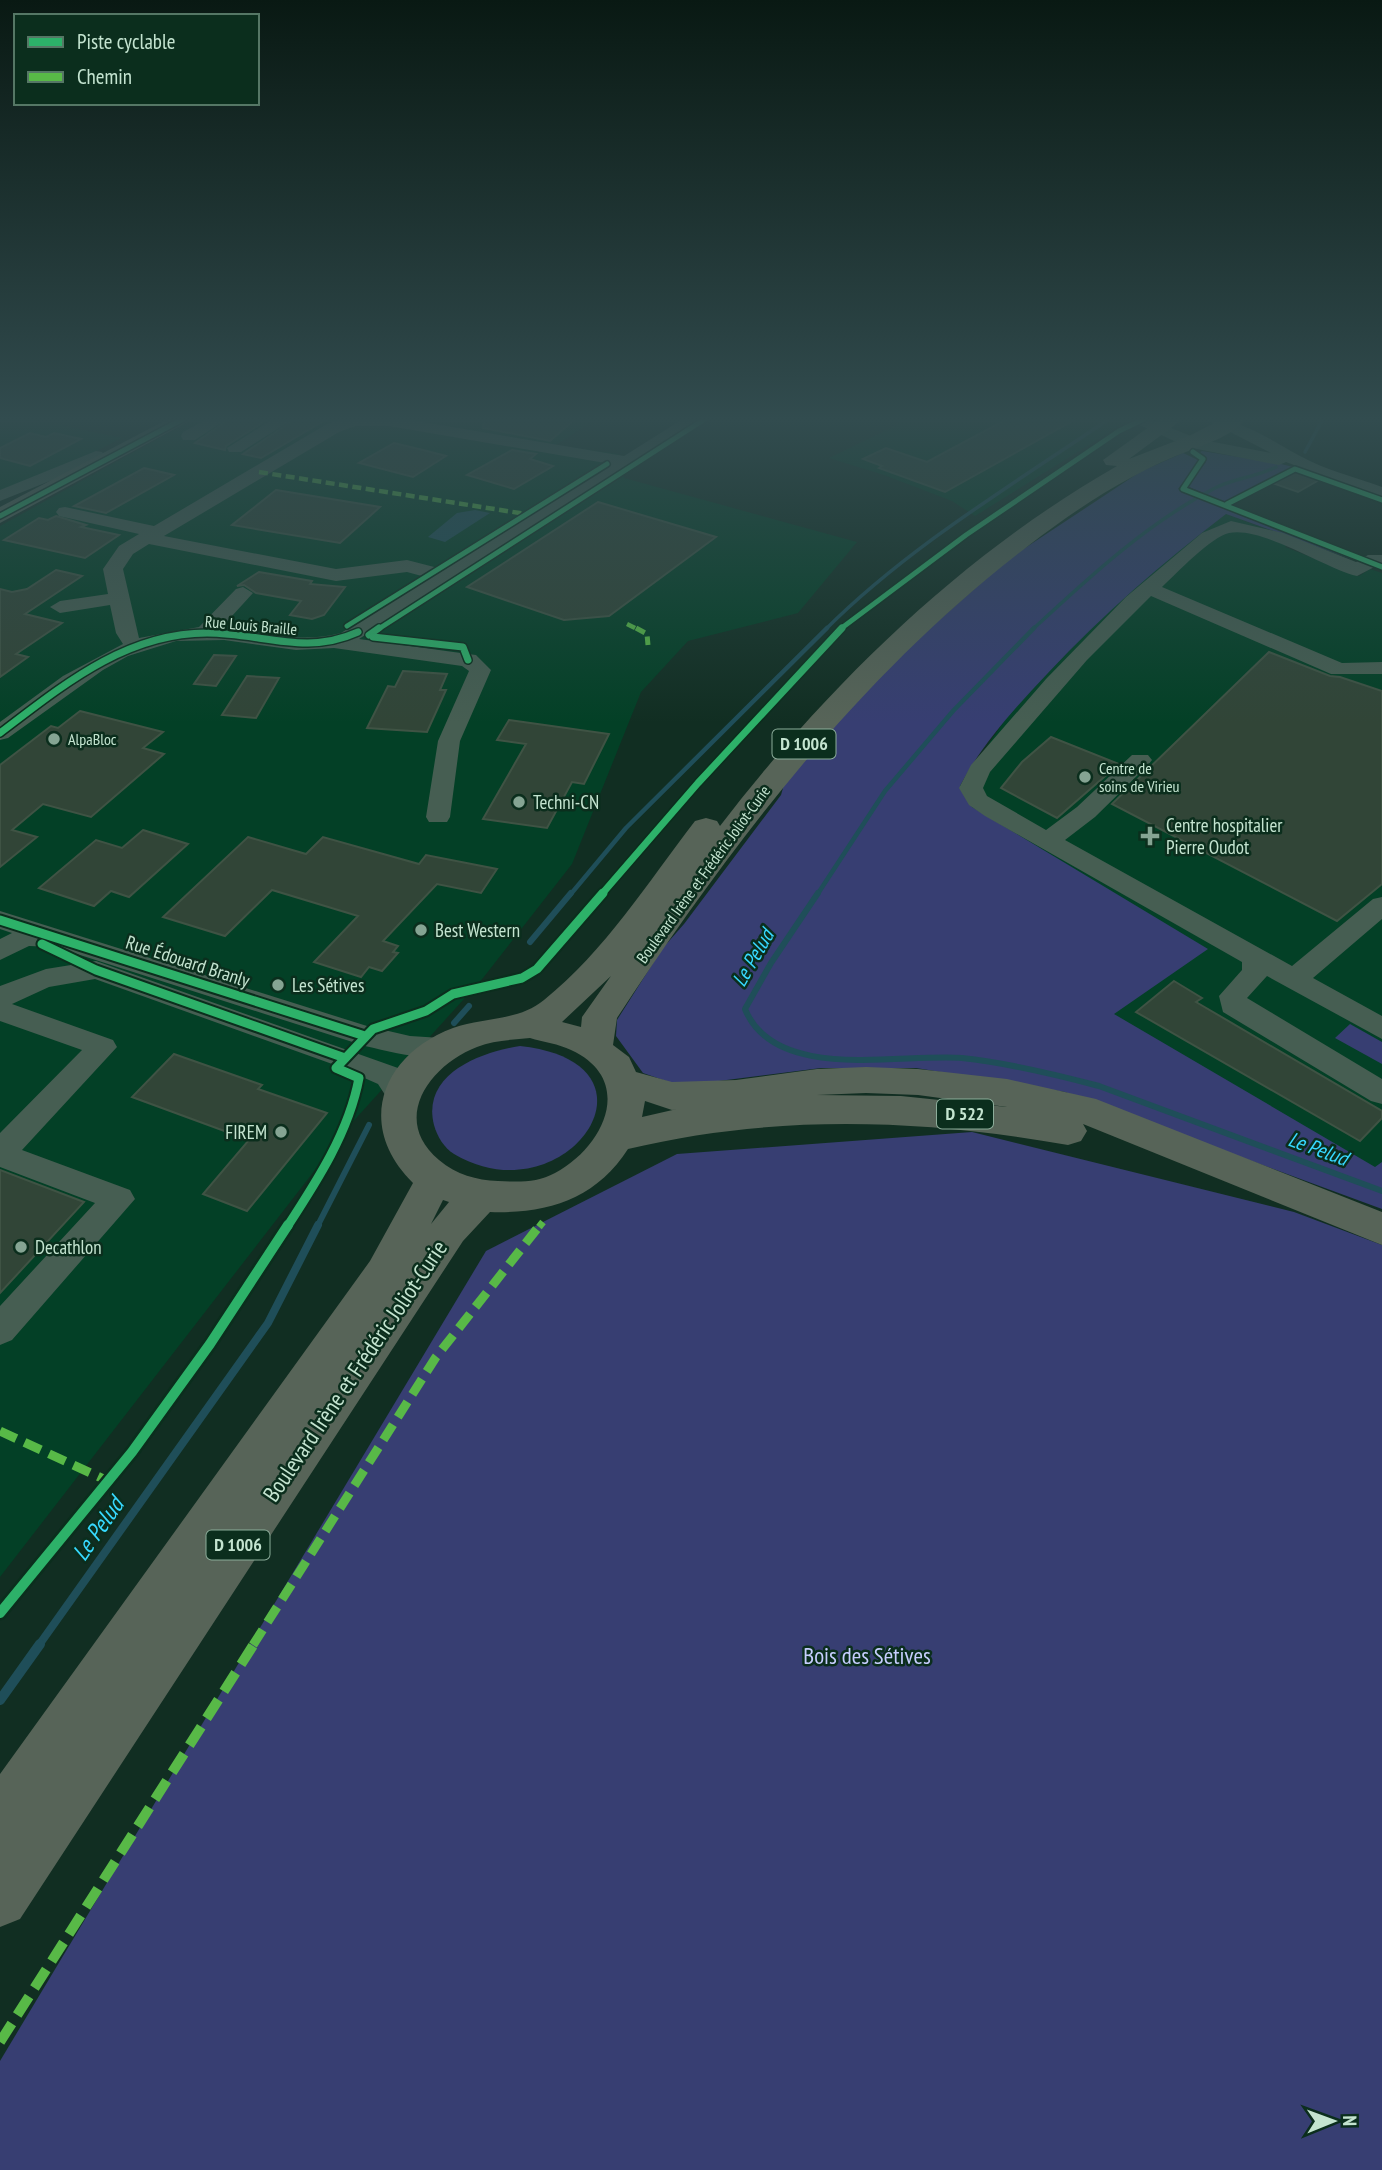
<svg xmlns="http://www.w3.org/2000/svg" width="1382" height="2170" viewBox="0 0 1382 2170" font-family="'PT Sans Narrow',sans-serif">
  <rect width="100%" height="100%" fill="#112e22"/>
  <g fill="#034026">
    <path d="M0 419H30L122 438 0 499Z"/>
    <path d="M194 419H596L556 445 618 454 624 478 857 542 798 613 688 641 641 692 572 864 483 978 349 1126 0 1577V526Z"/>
    <path d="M895 419H1160L1119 426 975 516 952 501 884 475 829 458 899 424Z"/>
    <path d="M1226 514 1295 540 1285 547 1359 576 1370 569 1382 573V1186L835 968 1009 714 1102 616 1162 563Z"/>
  </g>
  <g fill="#373e72">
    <path d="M1202 451 1281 464 1293 467 1226 503 1187 486 1206 462 1199 453Z"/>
    <path d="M1183 453 1200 461 1178 489 1352 556 1351 559 1226 514C1162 563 1103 614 1048 673 1015 708 982 744 960 786L972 807 1208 949 1114 1014 1375 1167 1382 1162V1209L1065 1092 916 1068H821L703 1083 669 1082 643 1073 616 1036 617 1020 662 949 684 924 781 795 785 781 894 660 1007 560 1140 472Z"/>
    <path d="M1350 1024 1382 1042V1064L1335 1038Z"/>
    <path d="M520 1046C676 1063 565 1220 454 1154 444 1148 437 1136 434 1125 421 1074 481 1052 520 1046Z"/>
    <path d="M972 1132 1294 1212 1382 1245V2170H0V2061L486 1251 677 1154Z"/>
  </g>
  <path fill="#1f4e59" d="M475 510 490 513 445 542 428 537 457 513Z"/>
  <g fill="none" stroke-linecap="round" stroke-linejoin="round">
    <g stroke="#1f4e59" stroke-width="3.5">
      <path d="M1305 452 1323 419"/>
      <path d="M825 630C908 547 1012 485 1109 419"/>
      <path d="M1032 630C1087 579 1147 523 1215 488 1234 478 1257 477 1276 467"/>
    </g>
    <g stroke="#1f4e59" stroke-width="4.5">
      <path d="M570 895 626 828 827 628"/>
      <path d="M817 895 885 791 953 711 1034 628"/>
    </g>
    <g stroke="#1f4e59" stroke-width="6">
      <path d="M818 893 771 963 745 1009C775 1083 900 1053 962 1058 1009 1063 1054 1074 1099 1086L1382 1191"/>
      <path d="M530 942 571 893"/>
      <path d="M454 1023 469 1006"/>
      <path d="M317 1227 369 1125"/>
    </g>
    <path stroke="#1f4e59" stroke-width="8" d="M39 1645 268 1323 318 1225"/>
    <path stroke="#1f4e59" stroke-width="10" d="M0 1700 40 1644"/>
  </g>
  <g fill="#314537" stroke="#3f5344" stroke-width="2">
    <path d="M229 419H268L226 446 225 450 195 443Z"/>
    <path d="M295 419H327L261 458 243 454Z"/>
    <path d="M484 419H575L550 441 483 428Z"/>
    <path d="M1007 419H1076L945 492 879 468 882 466 863 459 886 448 927 462Z"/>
    <path d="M30 433 46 437 54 433 81 439 30 466 0 458V448Z"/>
    <path d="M394 443 427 451 446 456 413 477 359 463Z"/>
    <path d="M512 450 536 454 530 459 553 466 514 489 467 475Z"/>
    <path d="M144 468 174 475 106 513 74 506Z"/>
    <path d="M1294 471 1319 480 1298 492 1272 483Z"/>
    <path d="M276 490 380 507 340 543 232 525Z"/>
    <path d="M598 502 716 537 609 616 564 620 467 587Z"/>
    <path d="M56 516 86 525 81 527 119 535 85 558 4 540 39 518 48 520Z"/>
    <path d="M56 570 82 576 25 614 62 623 16 654 28 657 0 677V589L12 592 27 589Z"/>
    <path d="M259 572 312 581 310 584 345 587 324 615 312 619 290 615 301 601 256 593 244 585 237 586Z"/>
    <path d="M1269 652 1330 676 1340 677 1382 691V884L1337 921 1112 804Z"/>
    <path d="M214 655 236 656 216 686 194 684Z"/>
    <path d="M403 671 447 674 440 690H446L427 732 367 728 388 686 395 687Z"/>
    <path d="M247 676 279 678 256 718 222 715Z"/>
    <path d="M80 711 163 732 143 748 164 754 91 817 43 804 12 830 37 837 0 867V765L51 726 58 728Z"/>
    <path d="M509 720 609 734 584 784 572 782 547 828 483 819 526 744 497 740Z"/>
    <path d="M1051 737 1119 764 1057 818 1001 788 1022 762Z"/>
    <path d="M143 830 188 844 129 897 111 891 94 906 39 888 96 840 122 848Z"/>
    <path d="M248 837 306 854 323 837 419 864 426 855 497 869 481 893 437 884 383 941 398 946 393 952 398 953 382 971 369 967 361 977 314 962 358 916 272 890 225 936 163 917Z"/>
    <path d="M1174 981 1202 998 1196 1002 1382 1111V1118L1360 1141 1136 1012Z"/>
    <path d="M174 1054 262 1085 258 1089 327 1113 247 1211 203 1194 249 1140 132 1097Z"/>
    <path d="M0 1170 84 1202 0 1293Z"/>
  </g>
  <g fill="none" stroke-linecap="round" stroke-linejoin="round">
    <path stroke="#4b6156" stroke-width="2" stroke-dasharray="2 2" stroke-linecap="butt" d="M1227 504 1281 476"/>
    <g fill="#465e52" fill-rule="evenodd">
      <path d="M207 419H227L195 440H183L181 436 183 432Z"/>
      <path d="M273 419H293L241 452H229L227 448Z"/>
      <path d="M345 419H405L624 456 683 419H702L359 639 468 654 476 655 491 670 460 741 450 817 447 822H429L426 817 438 741 469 671 462 666 334 648 296 650 224 640 176 641 128 656 103 670 8 738 0 740V722L63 676 123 644 116 633 110 605 60 613 50 607 60 601 108 594 103 569 119 546 139 534 59 516 56 512 59 508 65 507 154 526 327 424ZM356 426H389L611 464 442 569 407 560 336 569 164 536 339 432ZM149 544 336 581 407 572 429 578 341 633C301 644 261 632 221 628L253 593 243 587 236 589 199 627 139 638 123 569 133 554Z"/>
      <path d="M1127 419H1149L1198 439 1271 453 1205 419C1246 418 1274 444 1310 461 1333 472 1358 478 1382 487V498L1286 462 1279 465 1187 447Z"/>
      <path d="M96 451 102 452 105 456 102 460 0 501V490Z"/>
      <path d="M1231 521 1283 533 1356 562 1368 555H1382V563L1357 576C1324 568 1262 526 1229 533 1212 536 1176 574 1162 587L1342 663 1382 662V674H1331L1151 596 1087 660 990 772 983 788 987 796 1046 830 1077 807 1132 755H1148L1152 760 1148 765 1095 817 1065 840 1292 966 1373 899 1382 897V919L1313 978 1382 1016V1039L1267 976 1247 998 1382 1079V1104L1371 1101 1223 1012 1219 996 1242 970V962L985 816 969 805 959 788 971 765 1046 679 1126 597 1202 533Z"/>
      <path d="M0 911 367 1026 410 1036 457 1039 461 1046 457 1053C427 1062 395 1053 365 1046L55 947 29 946 0 960V939L12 933 0 929Z"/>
      <path d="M96 961 398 1068 417 1096 413 1104 402 1107 391 1104 378 1084 335 1065 95 979 49 987 12 1004 113 1040 117 1047 22 1150 130 1190 135 1199 12 1340 0 1345V1306L95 1203 0 1167V1133L82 1050 0 1021V986L46 969Z"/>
    </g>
    <g fill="#576458" fill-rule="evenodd">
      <path d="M168 419H193L0 523V507Z"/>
      <path d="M1160 419H1183L1129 459 1191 435 1222 419H1245C1234 435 1208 443 1191 450 1130 473 1079 507 1028 546 860 675 732 842 617 1018L613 1045 629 1057 636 1072 672 1082 736 1080 817 1069 866 1067 918 1069 1007 1079 1096 1099 1382 1212V1245L1083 1124 1087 1131 1081 1141 1068 1145C920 1119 775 1114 628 1149 596 1199 547 1214 490 1212L463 1241 20 1919 0 1927V1774L370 1261 413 1183C355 1126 381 1055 453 1028 484 1017 519 1021 544 1000 605 951 648 882 695 821L706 818 717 821 720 826C828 685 963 554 1117 466L1106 465 1103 460ZM611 976 582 1017 581 1027 562 1022ZM530 1038C543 1042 559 1044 571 1050 636 1080 604 1147 555 1173 537 1183 518 1182 498 1181 476 1180 457 1175 439 1160 390 1119 430 1065 477 1047 494 1040 513 1040 530 1038ZM866 1093 918 1095 1007 1107 901 1096 817 1095ZM645 1101 672 1110 677 1109 642 1117ZM443 1200 449 1202 431 1224Z"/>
    </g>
    <g stroke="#58b947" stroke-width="4.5" stroke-dasharray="9 4.5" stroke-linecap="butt">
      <path d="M259 472 526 514"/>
      <path d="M627 624 639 630"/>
    </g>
    <path stroke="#58b947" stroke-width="5" stroke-dasharray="10 5" stroke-linecap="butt" d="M636 628 647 634 648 645"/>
    <path stroke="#58b947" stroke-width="7" stroke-dasharray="14 7" stroke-linecap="butt" d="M539 1227 543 1222"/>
    <g stroke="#58b947" stroke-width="9" stroke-dasharray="18 9" stroke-linecap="butt">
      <path d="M0 1431 110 1482"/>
      <path d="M253 1645 436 1357 540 1225"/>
    </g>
    <path stroke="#58b947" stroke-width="10" stroke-dasharray="22 10" stroke-linecap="butt" d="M0 2042 254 1644"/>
    <g stroke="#0b2e1d" stroke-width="8">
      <g id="cycleway-far3">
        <path d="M1193 452 1203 459 1183 489 1382 567"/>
        <path d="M1227 504 1295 469 1382 500"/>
        <path d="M0 516 183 419"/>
        <path d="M347 626 607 464"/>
        <path d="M377 630 705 419"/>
        <path d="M839 630 966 535 1119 431 1144 419"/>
      </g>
    </g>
    <g stroke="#0b2e1d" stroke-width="10">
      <g id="cycleway-far2">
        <path d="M369 635 379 628"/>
        <path d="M373 637 463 647 468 660"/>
        <path d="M0 733C62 686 125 633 207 633 262 633 305 656 358 632"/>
        <path d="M601 895 698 783 842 628"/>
      </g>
    </g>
    <g stroke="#0b2e1d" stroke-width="13">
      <g id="cycleway-far1">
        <path d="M0 920 365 1036"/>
        <path d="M42 944 96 970 345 1058"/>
        <path d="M287 1227C317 1181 349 1132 359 1078L336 1068 373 1029 426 1011 453 994 522 978 537 969 603 893"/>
      </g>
    </g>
    <g stroke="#0b2e1d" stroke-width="15">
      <path id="cycleway" d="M0 1613 132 1452 210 1344 288 1225"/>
    </g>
    <use href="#cycleway-far3" stroke="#2db169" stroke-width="5"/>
    <use href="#cycleway-far2" stroke="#2db169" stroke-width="7"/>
    <use href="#cycleway-far1" stroke="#2db169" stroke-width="9"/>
    <use href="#cycleway" stroke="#2db169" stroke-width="10"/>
  </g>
  <linearGradient id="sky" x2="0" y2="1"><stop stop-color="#091913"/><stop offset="0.58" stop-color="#324c4f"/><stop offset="1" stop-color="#324c4f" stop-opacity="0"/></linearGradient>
  <rect width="1382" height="723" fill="url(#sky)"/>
  <g fill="#85a493" stroke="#0b2e1d" stroke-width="2.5">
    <circle cx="54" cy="739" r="7"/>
    <circle cx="1085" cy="777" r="7"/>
    <circle cx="519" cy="802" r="7"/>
    <path d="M1146.5 825.5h7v7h7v7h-7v7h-7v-7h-7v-7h7z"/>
    <circle cx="421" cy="930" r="7"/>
    <circle cx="278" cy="985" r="7"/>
    <circle cx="281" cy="1132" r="7"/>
    <circle cx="21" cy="1247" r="7"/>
  </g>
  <g text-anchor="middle" stroke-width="5" stroke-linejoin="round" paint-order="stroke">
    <g font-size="16" fill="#c4e4d0" stroke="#0b2e1d">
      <text transform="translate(251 625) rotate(5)" y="6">Rue Louis Braille</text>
      <text transform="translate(703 874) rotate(-54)" y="6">Boulevard Irène et Frédéric Joliot-Curie</text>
    </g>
    <g font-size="16" fill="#c4e4d0" stroke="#0b2e1d" text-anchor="start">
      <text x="68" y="745">AlpaBloc</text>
      <text x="1099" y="774">Centre de<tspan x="1099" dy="18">soins de Virieu</tspan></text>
    </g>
    <g fill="#0b2e1d" stroke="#8cad9a" stroke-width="2">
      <rect x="772.5" y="729.5" width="63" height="29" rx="5"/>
      <rect x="937" y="1099.5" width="56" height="29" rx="5"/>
      <rect x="206.5" y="1530.5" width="63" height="29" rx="5"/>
    </g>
    <g font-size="18" font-weight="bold" fill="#c4e4d0">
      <text x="804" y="750">D 1006</text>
      <text x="965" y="1120">D 522</text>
      <text x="238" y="1551">D 1006</text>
    </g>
    <g font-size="19" fill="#c4e4d0" stroke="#0b2e1d" text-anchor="start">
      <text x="533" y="809">Techni-CN</text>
      <text x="1166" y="832">Centre hospitalier<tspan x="1166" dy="22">Pierre Oudot</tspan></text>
      <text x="435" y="937">Best Western</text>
      <text x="292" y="992">Les Sétives</text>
      <text x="267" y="1139" text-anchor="end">FIREM</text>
      <text x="35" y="1254">Decathlon</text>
    </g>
    <g font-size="19" fill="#c4e4d0" stroke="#0b2e1d">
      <text transform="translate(188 961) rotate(18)" y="7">Rue Édouard Branly</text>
    </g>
    <g font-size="21" font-style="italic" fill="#37d9ff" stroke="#0b2e1d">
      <text transform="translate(753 958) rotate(-60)" y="7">Le Pelud</text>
      <text transform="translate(1318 1149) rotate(20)" y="7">Le Pelud</text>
    </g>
    <g font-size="23" fill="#c4e4d0" stroke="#0b2e1d">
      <text transform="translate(355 1371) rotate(-56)" y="8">Boulevard Irène et Frédéric Joliot-Curie</text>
    </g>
    <g font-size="23" fill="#c7ceff" stroke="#0b2e1d">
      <text x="867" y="1664">Bois des Sétives</text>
    </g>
    <g font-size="24" font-style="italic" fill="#37d9ff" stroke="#0b2e1d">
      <text transform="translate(98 1529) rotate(-55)" y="8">Le Pelud</text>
    </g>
  </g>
  <rect x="14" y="14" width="245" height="91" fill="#0b2e1d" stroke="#557765" stroke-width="2"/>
  <rect x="28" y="37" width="35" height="10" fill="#2db169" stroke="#557765" stroke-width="2"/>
  <text x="77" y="49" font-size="21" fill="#c4e4d0">Piste cyclable</text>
  <rect x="28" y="72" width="35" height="10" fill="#58b947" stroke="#557765" stroke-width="2"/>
  <text x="77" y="84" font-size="21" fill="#c4e4d0">Chemin</text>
  <g transform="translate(1333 2121) rotate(89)" stroke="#0b2e1d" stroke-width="5" paint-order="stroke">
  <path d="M0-5L12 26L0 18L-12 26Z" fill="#c4e4d0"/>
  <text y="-10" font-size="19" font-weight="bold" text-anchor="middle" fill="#c4e4d0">N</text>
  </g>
</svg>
